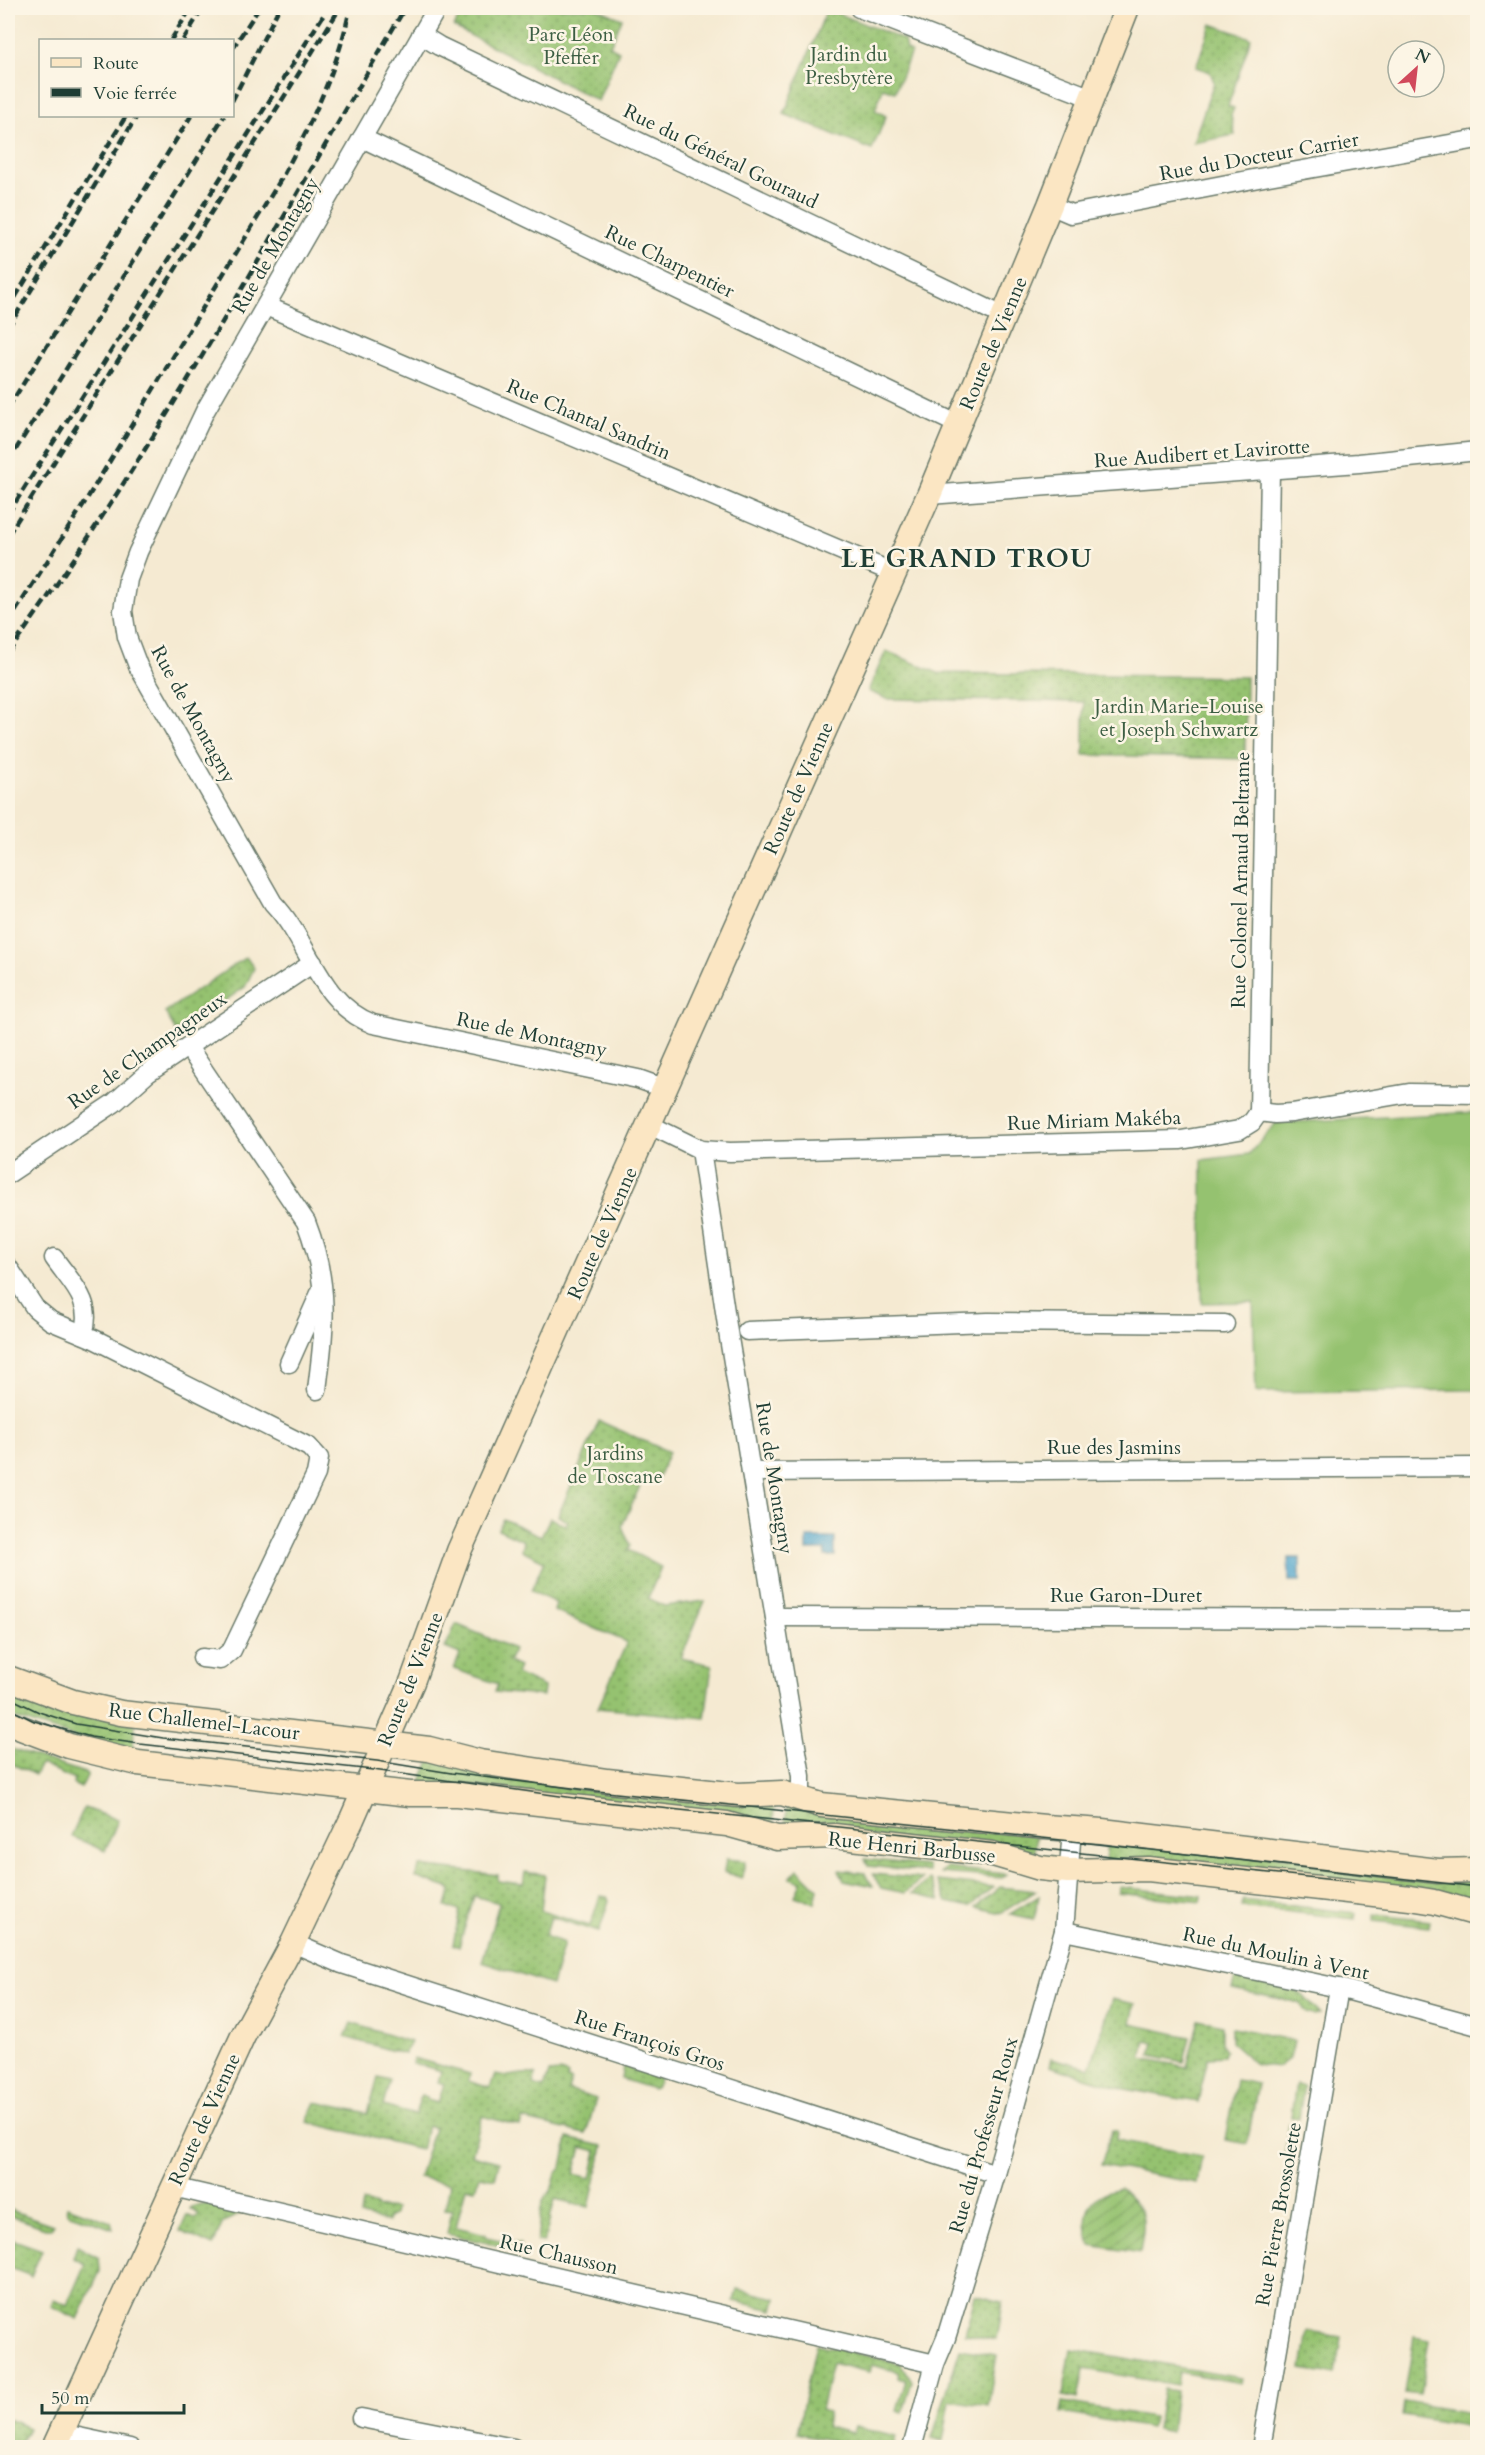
<svg xmlns="http://www.w3.org/2000/svg" width="1485" height="2455" viewBox="0 0 1485 2455" font-family="Cardo,serif">
  <defs>
    <pattern id="grass-dots" width="8" height="8" patternUnits="userSpaceOnUse" patternTransform="scale(1.5)"><rect width="8" height="8" fill="#95c270"/><path d="M2 2h.1M6 6h.1" fill="none" stroke="#799f5d" stroke-width="1.8" stroke-linecap="round"/></pattern>
    <pattern id="garden-furrows" width="10" height="10" patternUnits="userSpaceOnUse" patternTransform="scale(1.5)"><rect width="10" height="10" fill="#95c270"/><path d="M-1 1l2-2M0 10L10 0M9 11l2-2" fill="none" stroke="#799f5d"/></pattern>
  </defs>
  <rect width="100%" height="100%" fill="#fcf5e5"/>
  <filter id="ink" filterUnits="userSpaceOnUse"><feTurbulence type="fractalNoise" baseFrequency=".0167" numOctaves="2"/><feDisplacementMap in="SourceGraphic" scale="12" xChannelSelector="R" yChannelSelector="G"/><feConvolveMatrix kernelMatrix="1 2 1 2 8 2 1 2 1" color-interpolation-filters="sRGB"/></filter>
  <filter id="wash" filterUnits="userSpaceOnUse"><feTurbulence type="fractalNoise" baseFrequency=".008" numOctaves="4" result="noise"/><feDisplacementMap in="SourceGraphic" scale="24" xChannelSelector="R" yChannelSelector="G"/><feGaussianBlur stdDeviation="1.35" result="paint"/><feColorMatrix in="noise" values="0 0 0 0 0 0 0 0 0 0 0 0 0 0 0 0 0 1.4 0 .05"/><feComposite in="paint" operator="in"/></filter>
  <g filter="url(#wash)">
    <rect width="100%" height="100%" fill="#f5ead2"/>
    <g fill="url(#grass-dots)" stroke="#5a8052" stroke-width="1.5" fill-rule="evenodd">
      <path d="M464 8H596L622 19 610 46 619 51 598 101 454 27Z"/>
      <path d="M827 9 904 40 906 50 911 52 895 92 883 88 875 110 886 116 872 150 784 114Z"/>
      <path d="M1211 24 1251 38 1228 106 1234 108 1231 115 1235 135 1193 143 1214 82 1210 72 1196 67Z"/>
      <path d="M886 651 938 673 1246 677 1245 759 1084 755V702L887 699 868 691Z"/>
      <path d="M246 957 254 968 245 987 177 1034 165 1012Z"/>
      <path d="M599 1421 669 1452 657 1481 645 1475 622 1526 630 1545 628 1550 661 1567 648 1598 664 1606 705 1601 681 1658 712 1665 705 1718 598 1708 627 1642 554 1611 556 1603 531 1591 544 1561 522 1550 524 1541 498 1529 503 1519 541 1536 550 1518 566 1525 568 1521 558 1516Z"/>
      <path d="M456 1624 514 1649 508 1662 519 1667 516 1674 544 1687 543 1696 495 1692 498 1684 454 1669 460 1654 445 1648Z"/>
      <path d="M8 1686 135 1722 132 1755 8 1716Z"/>
      <path d="M8 1748 88 1774 81 1788 73 1784 74 1780 41 1764 35 1775 8 1762Z"/>
      <path d="M431 1759 774 1805 773 1824 418 1788Z"/>
      <path d="M787 1802 1037 1833 1034 1857 785 1826Z"/>
      <path d="M84 1808 118 1820 105 1851 71 1836Z"/>
      <path d="M1107 1838 1477 1876V1907L1105 1863Z"/>
      <path d="M726 1859 745 1861 742 1878 724 1872Z"/>
      <path d="M865 1859 927 1866 929 1872 868 1866Z"/>
      <path d="M420 1866 498 1875V1881L523 1884 525 1872 545 1875 541 1911 590 1926 600 1896 607 1897 609 1900 599 1932 551 1917 545 1936 564 1943 552 1985 482 1962 499 1903 474 1896 459 1947 453 1944 460 1911 446 1907 451 1889 415 1877Z"/>
      <path d="M946 1868 1006 1874 1002 1878 940 1873Z"/>
      <path d="M798 1869 818 1889 815 1903 795 1896 801 1882 790 1878Z"/>
      <path d="M839 1870 865 1873 873 1886 844 1880Z"/>
      <path d="M873 1874 922 1879 905 1893 881 1888Z"/>
      <path d="M929 1880H931L940 1900 912 1894Z"/>
      <path d="M937 1881 993 1887 970 1907 947 1902Z"/>
      <path d="M1000 1887 1036 1891 1001 1913 976 1907Z"/>
      <path d="M1119 1887 1202 1896 1201 1902 1118 1893Z"/>
      <path d="M1039 1896 1034 1919 1010 1914Z"/>
      <path d="M1243 1900 1356 1913 1355 1919 1242 1907Z"/>
      <path d="M1374 1915 1430 1921 1429 1927 1374 1921Z"/>
      <path d="M1235 1978 1300 1992 1320 2014 1315 2016 1306 2013 1300 2003 1232 1989Z"/>
      <path d="M1112 1999 1135 2004 1131 2024 1190 2037 1184 2062 1151 2055 1154 2042 1146 2040 1142 2058 1187 2067 1199 2019 1222 2025V2044L1226 2050 1224 2056 1208 2057 1198 2102 1125 2089 1049 2066 1051 2058 1090 2068Z"/>
      <path d="M351 2023 410 2042 404 2054 345 2037Z"/>
      <path d="M1233 2027 1294 2041 1290 2058 1278 2067 1256 2064 1231 2042V2028Z"/>
      <path d="M413 2058 470 2074 468 2081 490 2088 495 2075C512 2079 523 2070 536 2075L533 2085 544 2088 549 2073 560 2072 568 2075 567 2079 571 2080 568 2090 596 2099 586 2134 522 2119 520 2126 482 2116 472 2155 499 2162 495 2179 479 2176 475 2189 466 2187 456 2227 486 2234V2237L520 2244 519 2250 447 2234 452 2210 445 2209 450 2184 419 2177 434 2128 428 2126 421 2149 307 2122 316 2102 368 2113 378 2077 390 2080 383 2106 415 2115 421 2095 427 2097V2100L438 2103 444 2084 438 2082 441 2071 412 2063Z"/>
      <path d="M623 2066 659 2078 656 2088 653 2089 621 2079Z"/>
      <path d="M1236 2080 1258 2084 1247 2144 1225 2140Z"/>
      <path d="M1296 2084 1304 2086 1299 2118 1291 2117Z"/>
      <path d="M1289 2124 1297 2126 1292 2157 1284 2156Z"/>
      <path d="M1112 2130 1117 2131 1116 2140 1202 2156 1197 2183 1101 2165Z"/>
      <path d="M568 2138 603 2146 589 2207 555 2199 544 2242 537 2241 541 2208 544 2199 551 2191 556 2174 562 2167ZM581 2147 597 2151 591 2178 574 2174Z"/>
      <path d="M363 2202 376 2205V2207L395 2209 394 2215 388 2218V2222L361 2216Z"/>
      <path d="M206 2204 243 2213 223 2222 213 2246 180 2231 187 2215 196 2219 199 2214 190 2209 191 2207Z"/>
      <path d="M67 2206 111 2222 113 2229 68 2213Z"/>
      <path d="M8 2209 53 2225 52 2228H45L8 2215Z"/>
      <path d="M14 2240 42 2250 31 2276 8 2267Z"/>
      <path d="M77 2246 99 2258 100 2271 78 2319 51 2306 54 2299 67 2305 85 2264 73 2258Z"/>
      <path d="M737 2289 776 2298 773 2310 734 2301Z"/>
      <path d="M975 2295 1003 2302 997 2340 965 2334Z"/>
      <path d="M1308 2332 1341 2337 1335 2374 1302 2369Z"/>
      <path d="M1414 2337 1429 2340 1420 2395 1405 2393Z"/>
      <path d="M816 2344 902 2364 912 2381 903 2412 897 2410 906 2380 898 2378 899 2372 871 2365 869 2372 832 2363 821 2410 828 2412 826 2427 853 2433 855 2426 896 2436 893 2447H862L797 2433Z"/>
      <path d="M960 2349 997 2355 988 2406 950 2400 943 2441 932 2438Z"/>
      <path d="M1071 2349 1242 2378 1241 2383 1179 2372 1177 2385 1084 2369 1078 2399 1063 2396Z"/>
      <path d="M1163 2389 1176 2391 1171 2432 1157 2429Z"/>
      <path d="M1063 2402 1153 2417 1151 2428 1061 2413Z"/>
      <path d="M1404 2402 1477 2414V2428L1402 2415Z"/>
      <path d="M8 2419 28 2428 18 2447H8Z"/>
    </g>
    <path fill="url(#garden-furrows)" stroke="#5a8052" stroke-width="1.5" d="M1120 2188C1148 2213 1145 2217 1140 2253L1090 2245C1081 2214 1087 2195 1120 2188Z"/>
    <path fill="#95c270" stroke="#5a8052" stroke-width="1.5" d="M1477 1112V1390L1256 1392 1253 1302 1202 1303V1160L1249 1154 1276 1123Z"/>
    <g fill="#50a4cc" stroke="#387080" stroke-width="1.5">
      <path d="M807 1538H835V1556H825V1550H807Z"/>
      <path d="M1288 1558H1300V1581H1289Z"/>
    </g>
  </g>
  <g filter="url(#ink)">
    <g fill="none" stroke-linecap="round" stroke-linejoin="round">
      <g stroke="#6a7a6b" stroke-width="21">
        <g id="street">
          <path d="M437 8 205 411 138 552 128 579 123 611 127 637 138 666 273 903C311 943 318 1003 373 1024L638 1079 666 1089"/>
          <path d="M859 8 1092 98"/>
          <path d="M421 35 439 46 1003 316"/>
          <path d="M362 138 959 425"/>
          <path d="M1050 205 1071 214 1269 176 1478 139"/>
          <path d="M266 306 894 573"/>
          <path d="M929 495 1359 463 1478 451"/>
          <path d="M188 1047 306 1222C330 1284 325 1326 317 1390"/>
          <path d="M1259 1112 1270 470"/>
          <path d="M1259 1112 1275 1114 1292 1113 1409 1093 1478 1094"/>
          <path d="M650 1125 701 1150 730 1152 1181 1140 1239 1130 1252 1122 1259 1112"/>
          <path d="M701 1150 728 1332 801 1776V1797"/>
          <path d="M8 1174 114 1103 148 1073 313 963"/>
          <path d="M54 1258C72 1284 94 1302 83 1334"/>
          <path d="M8 1267 35 1308 51 1321 94 1339 309 1447 319 1458 316 1474 232 1650 220 1660 202 1658"/>
          <path d="M747 1331 988 1322 1225 1324"/>
          <path d="M289 1363 321 1291"/>
          <path d="M751 1472 1478 1467"/>
          <path d="M775 1617 1478 1619"/>
          <path d="M1064 1931 1339 1988 1478 2026"/>
          <path d="M293 1943 342 1964 996 2174"/>
          <path d="M173 2187 935 2364"/>
          <path d="M361 2418 514 2448"/>
          <path d="M60 2433 130 2448"/>
          <path d="M912 2448 935 2364 946 2338 996 2174 1064 1931 1072 1829"/>
          <path d="M1261 2448 1339 1988"/>
        </g>
      </g>
      <g stroke="#6a7a6b" stroke-width="27">
        <g id="secondary">
          <path d="M8 1678 73 1702 121 1713 429 1749 480 1762 607 1781 738 1795 782 1793 821 1805 1045 1827 1102 1831 1438 1871 1478 1870"/>
          <path d="M8 1723 69 1746 138 1763 410 1794H457L727 1824 777 1838 834 1836 993 1854 1040 1868 1068 1871 1148 1869 1410 1898 1435 1902 1478 1914"/>
          <path d="M54 2448 243 2036 293 1943 352 1819 412 1682 459 1551 929 495 1050 205 1127 8"/>
        </g>
      </g>
      <use href="#street" stroke="#fff" stroke-width="18"/>
      <use href="#secondary" stroke="#fbe6c3" stroke-width="24"/>
      <g stroke="#1f3d34" stroke-width="1.5">
        <path d="M8 1697 39 1712 76 1724 163 1738 377 1761 451 1773 597 1791 1071 1841 1478 1887"/>
        <path d="M8 1708 34 1721 91 1737 140 1744 373 1770 596 1801 1353 1882"/>
      </g>
      <g stroke="#1f3d34" stroke-width="4.5" stroke-dasharray="9 4.5" stroke-linecap="butt">
        <path d="M171 40 191 8"/>
        <path d="M183 40 203 8"/>
        <path d="M232 49 259 8"/>
        <path d="M232 101 279 8"/>
        <path d="M8 309 126 116"/>
        <path d="M8 328 137 116"/>
        <path d="M8 408 191 116"/>
        <path d="M8 462 224 116"/>
        <path d="M8 514 328 8"/>
        <path d="M8 535 340 8"/>
        <path d="M8 623 85 502 281 179C311 124 338 69 350 8"/>
        <path d="M8 653C157 449 277 225 405 8"/>
      </g>
    </g>
  </g>
  <g text-anchor="middle" stroke-width="5" stroke-linejoin="round" paint-order="stroke">
    <g font-size="20" fill="#3c5e43" stroke="#fcf5e5">
      <text x="571" y="41">Parc Léon<tspan x="571" dy="23">Pfeffer</tspan></text>
      <text x="849" y="61">Jardin du<tspan x="849" dy="23">Presbytère</tspan></text>
      <text x="1179" y="713">Jardin Marie-Louise<tspan x="1179" dy="23">et Joseph Schwartz</tspan></text>
      <text x="615" y="1460">Jardins<tspan x="615" dy="23">de Toscane</tspan></text>
    </g>
    <g font-size="20" fill="#1f3d34" stroke="#fcf5e5">
      <text transform="translate(721 156) rotate(26)" y="7">Rue du Général Gouraud</text>
      <text transform="translate(1259 156) rotate(-10)" y="7">Rue du Docteur Carrier</text>
      <text transform="translate(275 245) rotate(-60)" y="7">Rue de Montagny</text>
      <text transform="translate(670 261) rotate(26)" y="7">Rue Charpentier</text>
      <text transform="translate(993 343) rotate(-67)" y="7">Route de Vienne</text>
      <text transform="translate(589 419) rotate(23)" y="7">Rue Chantal Sandrin</text>
      <text transform="translate(1202 453) rotate(-4)" y="7">Rue Audibert et Lavirotte</text>
      <text transform="translate(194 714) rotate(61)" y="7">Rue de Montagny</text>
      <text transform="translate(798 788) rotate(-66)" y="7">Route de Vienne</text>
      <text transform="translate(1240 880) rotate(-89)" y="7">Rue Colonel Arnaud Beltrame</text>
      <text transform="translate(532 1034) rotate(12)" y="7">Rue de Montagny</text>
      <text transform="translate(147 1050) rotate(-35)" y="7">Rue de Champagneux</text>
      <text transform="translate(1094 1120) rotate(-2)" y="7">Rue Miriam Makéba</text>
      <text transform="translate(602 1233) rotate(-66)" y="7">Route de Vienne</text>
      <text x="1114" y="1454">Rue des Jasmins</text>
      <text transform="translate(775 1478) rotate(81)" y="7">Rue de Montagny</text>
      <text x="1126" y="1602">Rue Garon-Duret</text>
      <text transform="translate(410 1679) rotate(-68)" y="7">Route de Vienne</text>
      <text transform="translate(204 1721) rotate(7)" y="7">Rue Challemel-Lacour</text>
      <text transform="translate(912 1847) rotate(6)" y="7">Rue Henri Barbusse</text>
      <text transform="translate(1276 1953) rotate(12)" y="7">Rue du Moulin à Vent</text>
      <text transform="translate(650 2040) rotate(18)" y="7">Rue François Gros</text>
      <text transform="translate(204 2119) rotate(-65)" y="7">Route de Vienne</text>
      <text transform="translate(983 2135) rotate(-74)" y="7">Rue du Professeur Roux</text>
      <text transform="translate(1278 2214) rotate(-80)" y="7">Rue Pierre Brossolette</text>
      <text transform="translate(559 2254) rotate(13)" y="7">Rue Chausson</text>
    </g>
    <g font-size="26" font-weight="bold" letter-spacing="1.5" fill="#1f3d34" stroke="#fcf5e5">
      <text x="967" y="567">LE GRAND TROU</text>
    </g>
  </g>
  <rect width="1485" height="2455" fill="none" stroke="#fcf5e5" stroke-width="30"/>
  <rect x="39" y="39" width="195" height="78" fill="#fcf5e5" stroke="#a4ab9e" stroke-width="1.5"/>
  <rect x="51" y="58" width="30" height="9" fill="#fbe6c3" stroke="#a4ab9e" stroke-width="1.5"/>
  <text x="93" y="69" font-size="18" fill="#1f3d34">Route</text>
  <rect x="51" y="88" width="30" height="9" fill="#1f3d34" stroke="#a4ab9e" stroke-width="1.5"/>
  <text x="93" y="99" font-size="18" fill="#1f3d34">Voie ferrée</text>
  <g transform="translate(1416 69) rotate(27)"><circle r="28" fill="#fcf5e5" stroke="#a4ab9e" stroke-width="1.5"/>
  <path d="M0-4.5L10 22L0 15L-10 22Z" fill="#d1495b"/>
  <text y="-9" font-size="16" font-weight="bold" text-anchor="middle" fill="#1f3d34">N</text>
  </g>
  <path d="M42 2404v9h142v-9" fill="none" stroke="#1f3d34" stroke-width="3"/>
  <text x="51" y="2404" font-size="18" fill="#1f3d34" stroke="#fcf5e5" stroke-width="4.5" paint-order="stroke">50 m</text>
</svg>
